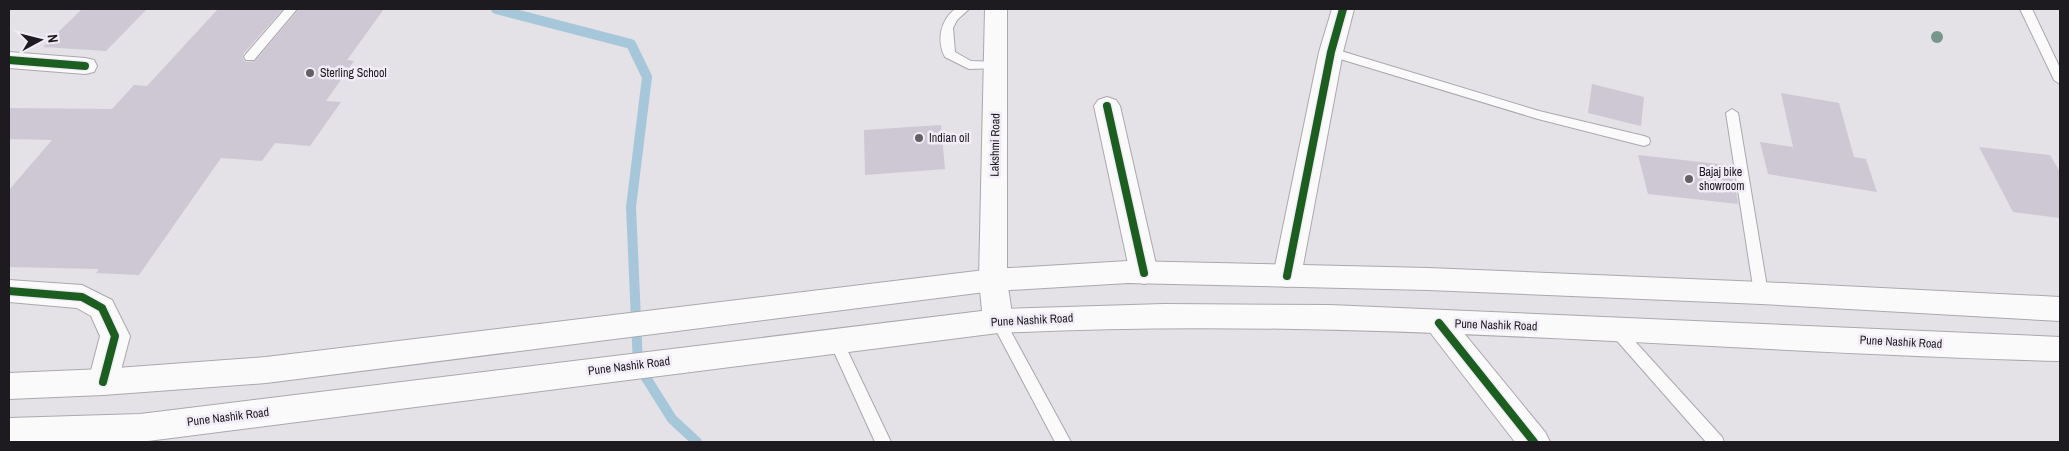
<svg xmlns="http://www.w3.org/2000/svg" width="2069" height="451" viewBox="0 0 2069 451" font-family="'Archivo Narrow',sans-serif">
  <rect width="100%" height="100%" fill="#e4e1e7"/>
  <g fill="none" stroke-linecap="round" stroke-linejoin="round">
    <path stroke="#a6c7da" stroke-width="10" d="M496 9 631 44 647 77 631 207 638 365 672 419 697 442"/>
  </g>
  <g fill="#cdc8d3">
    <path d="M82 9H147L106 51 43 47Z"/>
    <path d="M218 9H283L244 53 242 58 246 62 255 61 299 9H384L347 60 354 61 326 101 341 102 310 146 275 143 262 161 221 158 139 275 96 273 99 269 9 267V190L52 140 9 139V108L112 109 134 85 147 86Z"/>
    <path d="M1592 84 1644 97 1641 126 1588 113Z"/>
    <path d="M1781 93 1839 103 1854 157 1866 159 1877 192 1768 174 1760 142 1793 147Z"/>
    <path d="M941 125 945 169 865 175 864 130Z"/>
    <path d="M1979 147 2050 155 2060 172V218L2013 212Z"/>
    <path d="M1638 155 1728 165 1735 185 1738 204 1648 194Z"/>
  </g>
  <g fill="none" stroke-linecap="round" stroke-linejoin="round">
    <g stroke="#aba8ad" stroke-width="2">
      <g id="lane">
        <path d="M285 9H297L254 60H246L244 57 246 54Z"/>
        <path d="M955 9H969L957 20 953 28 955 52 971 61 1000 62 1002 65 1000 68 969 69 945 57C936 40 941 20 955 9Z"/>
        <path d="M2020 9H2032L2060 68V84L2054 80Z"/>
        <path d="M1331 48 1539 111 1644 136 1649 138 1650 141 1649 144 1644 146 1538 119 1327 55 1325 52 1327 49Z"/>
        <path d="M1732 109 1738 113 1768 293 1766 297 1761 299 1756 297 1754 293 1726 113Z"/>
        <path d="M998 315 1003 317 1071 442H1055L991 321 993 317Z"/>
        <path d="M1616 324 1621 326 1722 437 1724 442H1706L1611 334 1609 330 1611 326Z"/>
        <path d="M836 335 841 337 891 442H875L829 341 831 337Z"/>
      </g>
    </g>
    <g stroke="#aba8ad" stroke-width="2">
      <g id="street">
        <path d="M1332 9H1354L1343 52 1301 276 1297 284 1287 287 1277 284 1273 276 1319 52Z"/>
        <path d="M9 52 85 58 94 60 97 66 94 72 85 74 9 68Z"/>
        <path d="M1107 97 1116 100 1120 106 1158 273 1154 281 1144 284 1134 281 1130 273 1094 106 1098 100Z"/>
        <path d="M9 280 82 285 112 300 130 336 118 382 114 391 103 395 92 391 88 382 100 336 91 316 77 308 9 302Z"/>
        <path d="M1439 311 1449 315 1545 432 1550 442H1515L1429 331 1424 323 1429 315Z"/>
      </g>
    </g>
    <g stroke="#aba8ad" stroke-width="2">
      <path id="secondary" d="M985 9H1007V280L1013 321 1008 329 998 333 988 329 983 321 979 280Z"/>
    </g>
    <g stroke="#aba8ad" stroke-width="2">
      <g id="highway">
        <path d="M1128 261 1428 268 1761 282 2060 297V321L1761 304 1428 290 1128 283 993 291 266 383 103 395 9 399V373L103 369 266 357 993 269Z"/>
        <path d="M1164 304 1330 305 2060 337V361C1706 352 1352 315 998 333L140 442H9V418L140 414 998 309Z"/>
      </g>
    </g>
    <use href="#lane" fill="#fbfafb" fill-rule="evenodd"/>
    <use href="#street" fill="#fbfafb" fill-rule="evenodd"/>
    <use href="#secondary" fill="#fbfafb" fill-rule="evenodd"/>
    <use href="#highway" fill="#fbfafb" fill-rule="evenodd"/>
    <g stroke="#f1ecf6" stroke-width="11">
      <g id="cycleway">
        <path d="M9 60 85 66"/>
        <path d="M1107 106 1144 273"/>
        <path d="M1287 276 1331 52 1343 9"/>
        <path d="M9 291 82 297 102 308 115 336 103 382"/>
        <path d="M1439 323 1534 442"/>
      </g>
    </g>
    <use href="#cycleway" stroke="#1b5e20" stroke-width="8"/>
  </g>
  <circle fill="#77968b" cx="1937" cy="37" r="6"/>
  <g fill="#636065" stroke="#f1ecf6" stroke-width="2">
    <circle cx="310" cy="73" r="5"/>
    <circle cx="919" cy="138" r="5"/>
    <circle cx="1689" cy="179" r="5"/>
  </g>
  <g text-anchor="middle" stroke-width="5" stroke-linejoin="round" paint-order="stroke">
    <g font-size="12" fill="#1d1b1f" stroke="#f1ecf6" text-anchor="start">
      <text x="320" y="77">Sterling School</text>
      <text x="929" y="142">Indian oil</text>
      <text x="1699" y="176">Bajaj bike<tspan x="1699" dy="14">showroom</tspan></text>
    </g>
    <g font-size="12" fill="#1d1b1f" stroke="#f1ecf6">
      <text transform="translate(995 145) rotate(-89)" y="4">Lakshmi Road</text>
      <text transform="translate(1032 320) rotate(-3)" y="4">Pune Nashik Road</text>
      <text transform="translate(1496 325) rotate(2)" y="4">Pune Nashik Road</text>
      <text transform="translate(1901 342) rotate(3)" y="4">Pune Nashik Road</text>
      <text transform="translate(629 366) rotate(-7)" y="4">Pune Nashik Road</text>
      <text transform="translate(228 417) rotate(-7)" y="4">Pune Nashik Road</text>
    </g>
  </g>
  <rect width="2069" height="451" fill="none" stroke="#1d1b1f" stroke-width="20"/>
  <g transform="translate(40 40) rotate(83)" stroke="#f1ecf6" stroke-width="4" paint-order="stroke">
  <path d="M0-4L9 19L0 12L-9 19Z" fill="#1d1b1f"/>
  <text y="-8" font-size="14" font-weight="bold" text-anchor="middle" fill="#1d1b1f">N</text>
  </g>
</svg>
